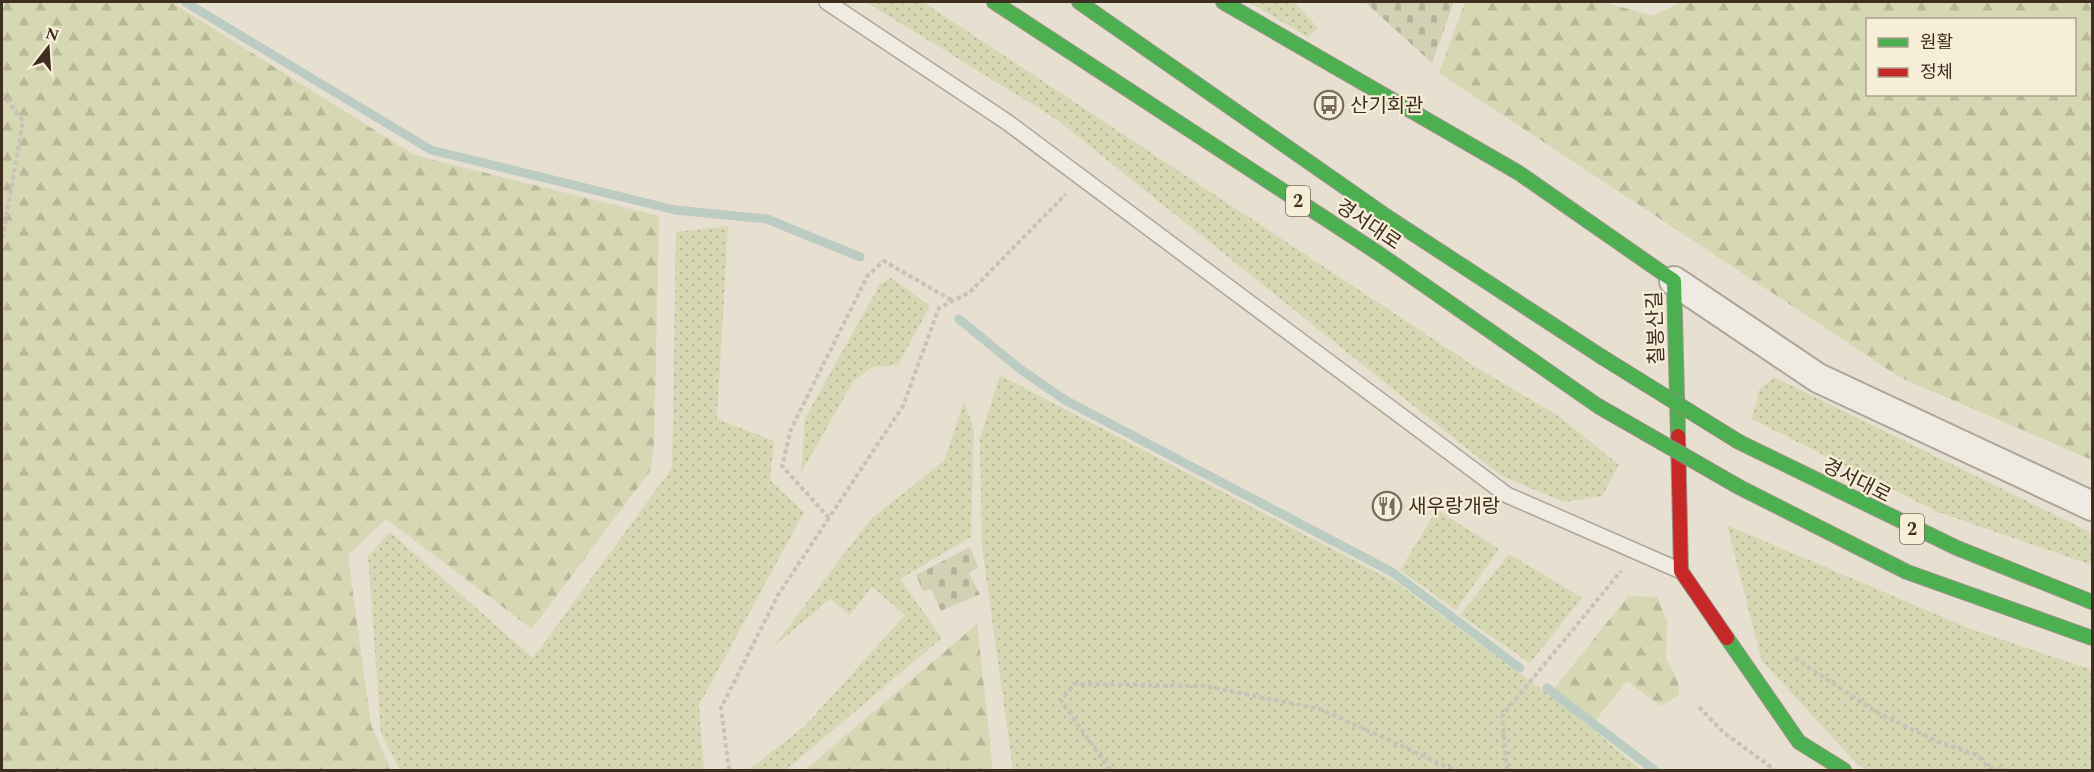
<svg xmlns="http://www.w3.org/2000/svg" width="2094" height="772" viewBox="0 0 2094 772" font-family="Spectral,'Noto Sans KR',serif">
  <defs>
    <pattern id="grass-dots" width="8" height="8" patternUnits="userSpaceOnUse" patternTransform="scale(1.5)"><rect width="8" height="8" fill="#d6d7b3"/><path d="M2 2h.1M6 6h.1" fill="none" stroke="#b9b99a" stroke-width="1.8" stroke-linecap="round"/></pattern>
    <pattern id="forest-firs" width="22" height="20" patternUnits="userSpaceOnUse" patternTransform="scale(1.5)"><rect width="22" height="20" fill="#d6d7b3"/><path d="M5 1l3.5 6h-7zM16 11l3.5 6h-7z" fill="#b9b99a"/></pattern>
    <pattern id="cemetery-stones" width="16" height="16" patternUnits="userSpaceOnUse" patternTransform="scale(1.5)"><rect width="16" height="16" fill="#d1d1b3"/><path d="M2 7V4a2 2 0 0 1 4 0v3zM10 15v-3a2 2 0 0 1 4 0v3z" fill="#b4b49a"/></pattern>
  </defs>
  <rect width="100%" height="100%" fill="#e7e0d1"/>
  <g fill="url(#grass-dots)">
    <path d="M866 2H923L1471 364 1560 417 1619 465 1602 496 1564 502 1500 475 1056 119Z"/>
    <path d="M1249 2H1294L1318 28 1308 37Z"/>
    <path d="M728 226 717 419 774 441 770 480 804 512 699 705 704 770H400L381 733 368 556 390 532 533 658 672 468 676 232Z"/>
    <path d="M891 278 930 306 898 365 873 367 854 380 801 473 805 418 880 284Z"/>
    <path d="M1000 375 1397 583 1572 712 1641 770H1013L982 547 980 439Z"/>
    <path d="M1774 377 2092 533V565L1938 512 1752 419 1759 390Z"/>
    <path d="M964 401 974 430 971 537 900 579 942 638 786 770H748L805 726 905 615 872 587 850 615 830 599 773 647 870 520 944 461Z"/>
    <path d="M1437 510 1499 549 1456 610 1400 570Z"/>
    <path d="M1727 525 1968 628 2092 670V770H1867L1857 764 1762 661Z"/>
    <path d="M1509 554 1582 598 1530 663 1460 615Z"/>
  </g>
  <g fill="url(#forest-firs)" fill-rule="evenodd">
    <path d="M2 2H171L414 155 659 216 654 447 650 471 532 629 386 519 348 555 371 725 391 770H2Z"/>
    <path d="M1465 2H1603L1653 16 1682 2H2092V460L1901 378 1439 73ZM1868 20H2074V94H1868Z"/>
    <path d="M1628 596 1657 597 1667 621 1666 659 1678 681 1679 695 1661 706 1627 681 1593 723 1554 689Z"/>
    <path d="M977 624 993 770H805Z"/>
  </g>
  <g fill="url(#cemetery-stones)">
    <path d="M1365 2H1454L1432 63Z"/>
    <path d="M970 547 978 567 969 573 980 594 941 611 931 589 923 591 916 575Z"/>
  </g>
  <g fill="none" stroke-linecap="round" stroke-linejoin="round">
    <g stroke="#bcccc2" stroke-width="9">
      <path d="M185 2 431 150 675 210 767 219 860 257"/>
      <path d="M959 319 1020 369 1065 400 1392 572 1520 668"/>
      <path d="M1547 688 1654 770"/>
    </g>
    <g stroke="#ada599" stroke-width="18">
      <path id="lane" d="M827 2 1007 122 1507 495 1681 571"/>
    </g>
    <g stroke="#ada599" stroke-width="32">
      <path id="street" d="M1674 281 1818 378 2092 506"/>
    </g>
    <g stroke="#9c958a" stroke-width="16">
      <g id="fast">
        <path d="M994 2 1378 253 1598 406"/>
        <path d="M1079 2 1389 218 1602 357"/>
        <path d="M1223 2 1519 173 1674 281 1678 436"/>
        <path d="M1739 442 1957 548 2092 602"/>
        <path d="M1739 487 1907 572 2092 638"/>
        <path d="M1727 638 1799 742 1844 770"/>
      </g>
    </g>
    <g stroke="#9c958a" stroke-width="16">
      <path id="jam" d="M1678 436 1681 571 1727 638"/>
    </g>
    <g stroke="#c8c2b9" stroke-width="4" stroke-dasharray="4.5 3" stroke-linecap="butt">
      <path d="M2 93 23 121 2 242"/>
      <path d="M829 518 782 466 791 429 868 275 884 261 953 301"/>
      <path d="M1795 658 1876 712 1938 742 1977 755 1989 768 2009 770"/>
      <path d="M1699 707 1723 732 1775 770"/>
      <path d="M729 770 721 708 778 595 903 406 939 308 970 292 1066 194"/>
      <path d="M1110 770 1061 701 1074 684 1204 686 1320 709 1454 770"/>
      <path d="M1507 770 1502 716 1621 571"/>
    </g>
    <use href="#lane" stroke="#efebe3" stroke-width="15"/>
    <use href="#street" stroke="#efebe3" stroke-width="28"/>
    <use href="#fast" stroke="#4caf50" stroke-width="14"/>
    <use href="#jam" stroke="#c62828" stroke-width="14"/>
    <g stroke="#928b80" stroke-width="16" stroke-linecap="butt">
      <g id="fast-bridge">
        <path d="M1602 357 1739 442"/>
        <path d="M1598 406 1739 487"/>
      </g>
    </g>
    <use href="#fast-bridge" stroke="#4caf50" stroke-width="14"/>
  </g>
  <defs>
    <g id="bus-ring" transform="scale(1.5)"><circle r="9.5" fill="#f7eed8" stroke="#786c5e" stroke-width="1.5"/><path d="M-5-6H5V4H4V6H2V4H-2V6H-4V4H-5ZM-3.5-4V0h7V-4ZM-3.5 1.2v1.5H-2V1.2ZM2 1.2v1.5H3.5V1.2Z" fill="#786c5e"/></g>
    <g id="restaurant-ring" transform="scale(1.5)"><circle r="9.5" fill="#f7eed8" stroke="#786c5e" stroke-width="1.5"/><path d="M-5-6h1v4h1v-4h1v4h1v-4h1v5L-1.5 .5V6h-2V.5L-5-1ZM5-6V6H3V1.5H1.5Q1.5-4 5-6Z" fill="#786c5e"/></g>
  </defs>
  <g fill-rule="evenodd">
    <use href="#bus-ring" x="1329" y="105"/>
    <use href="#restaurant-ring" x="1387" y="506"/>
  </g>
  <g text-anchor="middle" stroke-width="4.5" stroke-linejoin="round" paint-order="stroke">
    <g fill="#f7eed8" stroke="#756857" stroke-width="1.5">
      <rect x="1286" y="186" width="24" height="30" rx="4.5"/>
      <rect x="1900" y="514" width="24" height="30" rx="4.5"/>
    </g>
    <g font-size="18" font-weight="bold" fill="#3d2e20">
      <text x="1298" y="207">2</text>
      <text x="1912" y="535">2</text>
    </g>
    <g font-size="20" fill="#3d2e20" stroke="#f7eed8" text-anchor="start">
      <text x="1350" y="112">산기회관</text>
      <text x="1408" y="513">새우랑개랑</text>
    </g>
    <g font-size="20" fill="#3d2e20" stroke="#f7eed8">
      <text transform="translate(1369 224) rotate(34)" y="7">경서대로</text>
      <text transform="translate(1655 328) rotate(-92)" y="7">칠봉산길</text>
      <text transform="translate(1857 480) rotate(27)" y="7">경서대로</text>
    </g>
  </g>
  <rect width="2094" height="772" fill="none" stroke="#3d2e20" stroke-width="6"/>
  <rect x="1866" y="18" width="210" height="78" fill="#f7eed8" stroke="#ada18e" stroke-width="1.5"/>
  <rect x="1878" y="38" width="30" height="9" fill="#4caf50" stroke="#ada18e" stroke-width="1.5"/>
  <text x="1920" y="48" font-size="18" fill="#3d2e20">원활</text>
  <rect x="1878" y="68" width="30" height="9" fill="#c62828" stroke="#ada18e" stroke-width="1.5"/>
  <text x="1920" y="78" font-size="18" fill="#3d2e20">정체</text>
  <g transform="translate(48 48) rotate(17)" stroke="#f7eed8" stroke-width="4.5" paint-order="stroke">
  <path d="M0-4.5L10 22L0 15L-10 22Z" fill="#3d2e20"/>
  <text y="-9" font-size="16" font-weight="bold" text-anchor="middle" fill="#3d2e20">N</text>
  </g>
</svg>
